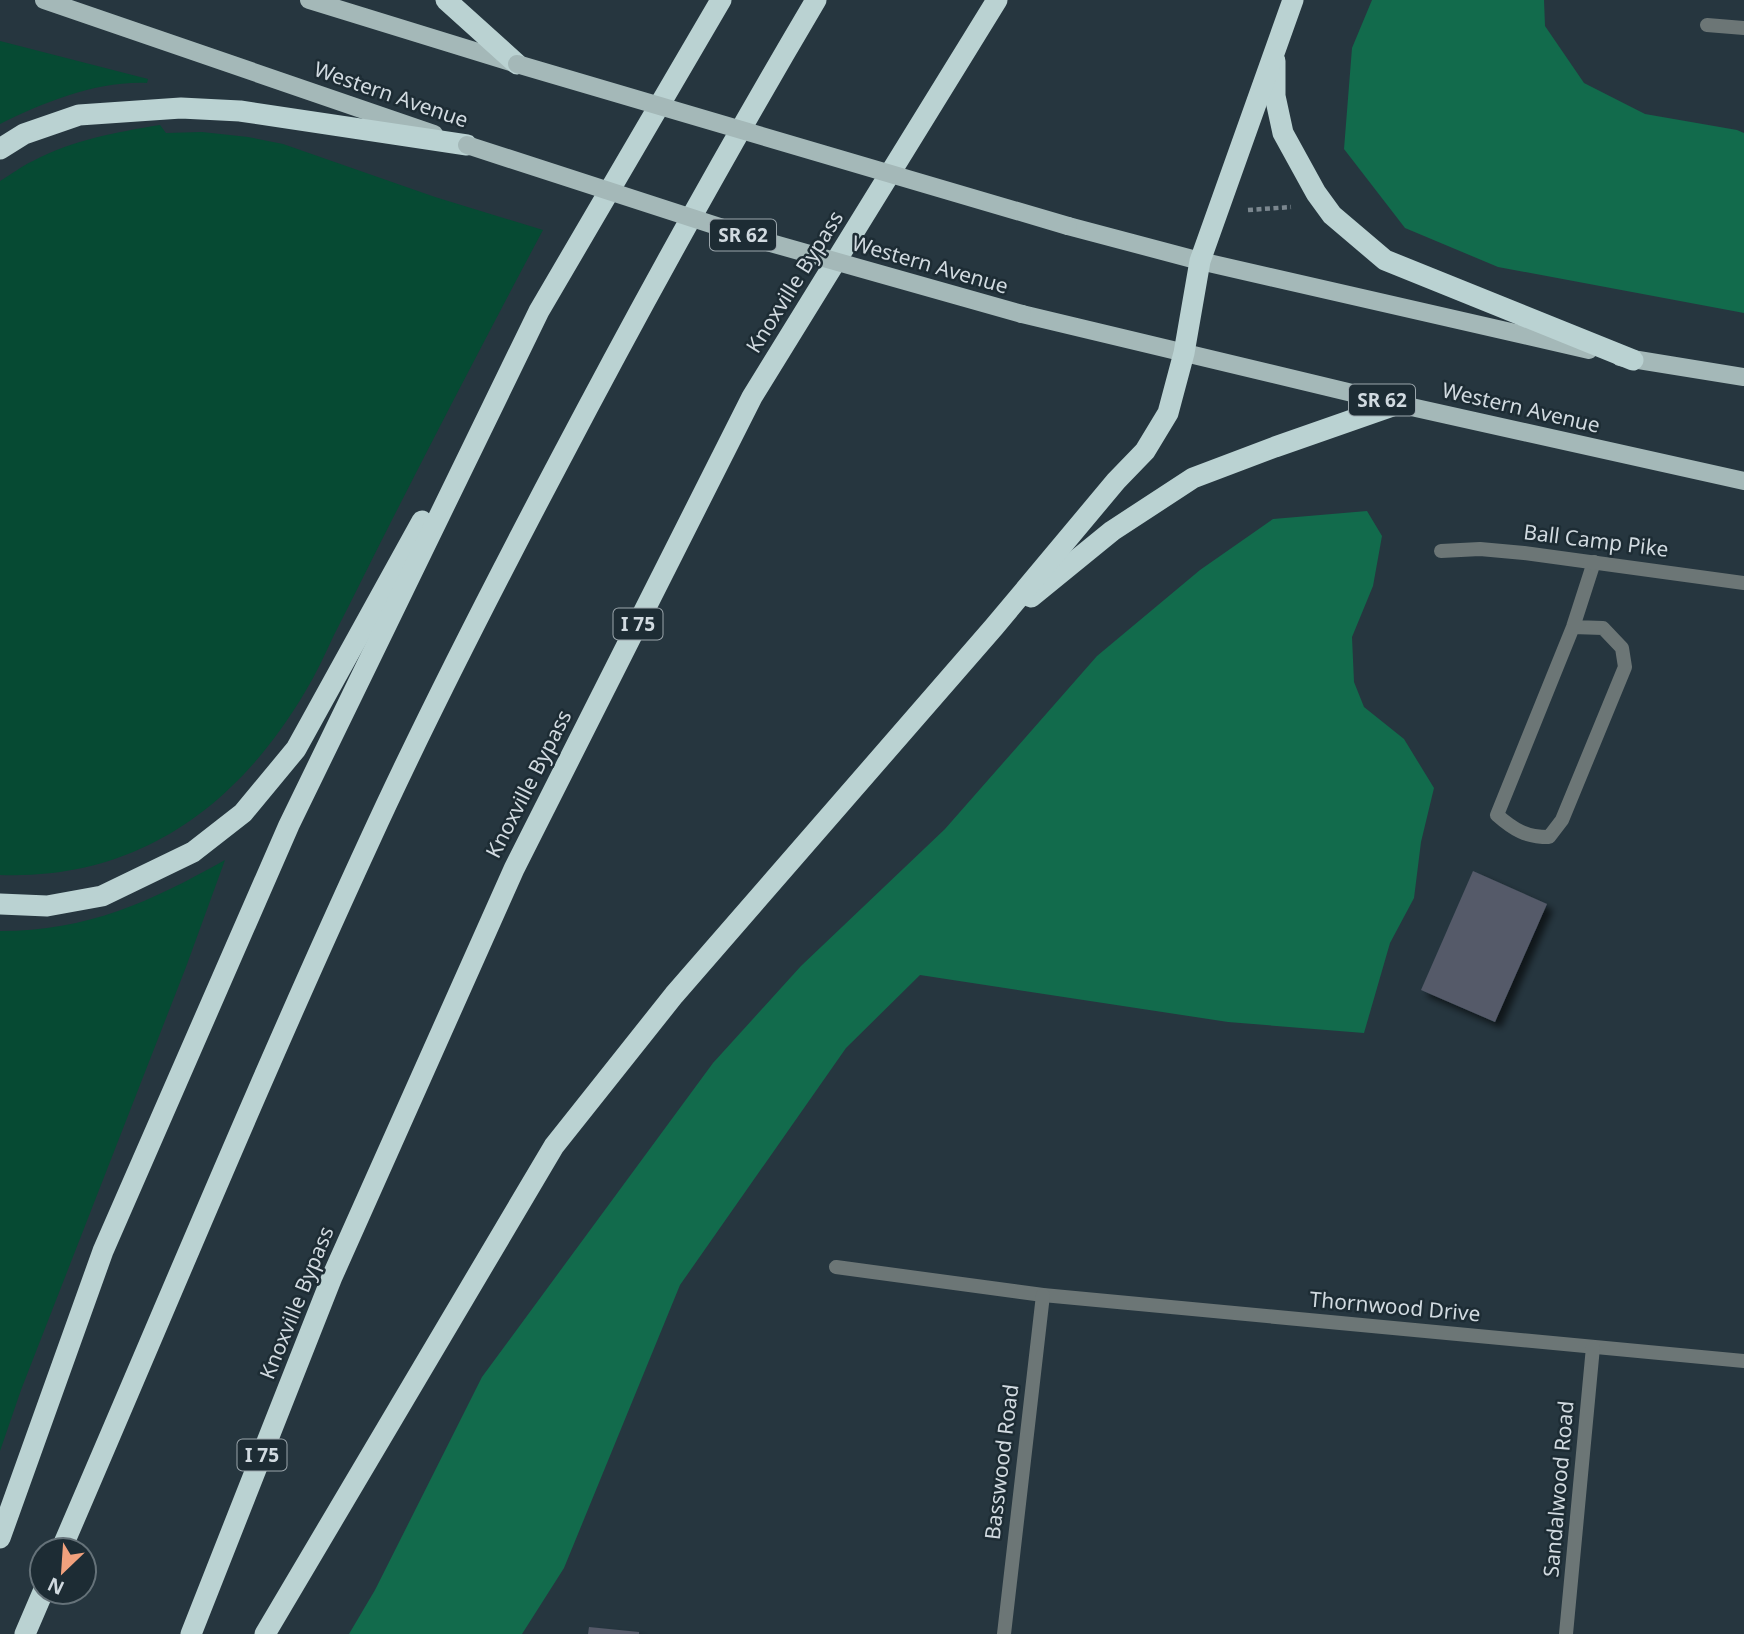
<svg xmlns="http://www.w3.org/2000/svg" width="1744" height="1634" viewBox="0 0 1744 1634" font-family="'Noto Sans',sans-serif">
  <defs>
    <filter id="shadow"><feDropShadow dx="6" dy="6" stdDeviation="3.5" flood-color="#0009"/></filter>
  </defs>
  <rect width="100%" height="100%" fill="#26363f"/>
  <g fill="#064a33">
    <path d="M0 41 148 79 147 83C96 81 45 102 0 124Z"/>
    <path d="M160 125 166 133 202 132 248 137 283 144 435 197 543 230C493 324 444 418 396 512 375 553 355 594 334 635 325 654 316 674 305 692 237 807 137 880 0 875V181C11 175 21 166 33 161 72 140 117 132 160 125Z"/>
    <path d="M225 860 186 967 21 1390 0 1451V931C88 931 150 902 225 860Z"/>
  </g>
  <g fill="#126b4c">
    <path d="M1372 0H1544L1545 26 1584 83 1645 114 1737 130 1744 133V313L1498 267 1405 228 1344 149 1352 48Z"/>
    <path d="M1367 511 1382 536 1373 586 1352 637 1354 682 1364 707 1404 739 1434 788 1421 842 1414 898 1390 943 1364 1033 1228 1022 920 975 846 1048 680 1285 564 1568 522 1634H349L375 1590 482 1377 713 1063 801 966 945 829 1097 656 1200 570 1273 519Z"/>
  </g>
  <g fill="#545a69" filter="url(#shadow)">
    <path d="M1473 871 1547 904 1495 1022 1421 990Z"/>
    <path d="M589 1627 639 1632V1634H588Z"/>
  </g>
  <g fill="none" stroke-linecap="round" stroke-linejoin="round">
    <path stroke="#7b878f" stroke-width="4.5" stroke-dasharray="5 3.5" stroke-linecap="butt" d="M1248 210 1291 207"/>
    <g stroke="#6c7676" stroke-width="14">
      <path d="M1707 25 1744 28"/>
      <path d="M1573 627 1603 628 1622 648 1625 667 1562 820 1549 837C1526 837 1514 830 1497 815L1573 627 1594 562"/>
    </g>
    <g stroke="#6c7676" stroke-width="14">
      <path d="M1441 551 1480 549 1524 553 1744 583"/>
      <path d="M836 1267 1043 1295 1744 1361"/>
      <path d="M1004 1634 1043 1295"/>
      <path d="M1566 1634 1593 1347"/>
    </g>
    <g stroke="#a4b8b8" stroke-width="18">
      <path d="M44 0 434 134"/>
      <path d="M309 0 517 64"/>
      <path d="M1068 226 1200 261 1589 350"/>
      <path d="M1022 314 1398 404 1744 481"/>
      <path d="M1620 357 1744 377"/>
    </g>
    <g stroke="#bad2d2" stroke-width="21">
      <path d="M446 0 517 64"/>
      <path d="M1275 61V96L1283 133 1316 193 1332 215 1385 260 1633 360"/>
      <path d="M0 149 24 134 79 115 181 108 240 111 467 145"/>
      <path d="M1031 597 1112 531 1193 478 1275 447 1398 404"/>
      <path d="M0 904 47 906 102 896 193 852 243 813 296 749 422 521"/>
      <path d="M0 1538 103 1251 289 825 539 311 721 0"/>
      <path d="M61 1550C163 1314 261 1076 369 842 428 713 493 587 559 462 641 306 726 152 816 0"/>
      <path d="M25 1634 43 1592"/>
      <path d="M191 1634 332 1277 514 869 752 397 997 0"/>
      <path d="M265 1634 554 1146 674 995 994 627 1116 481 1145 451 1168 413 1184 353 1200 261 1293 0"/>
    </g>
    <g stroke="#a4b8b8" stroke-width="18">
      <path d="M517 64 1068 226"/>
      <path d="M467 145 760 240 1022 314"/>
    </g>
  </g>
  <g text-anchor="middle" stroke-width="5" stroke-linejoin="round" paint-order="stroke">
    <g fill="#1d2c34" stroke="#9ba6ac" stroke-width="2">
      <rect x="710" y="219.5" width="66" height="31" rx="5"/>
      <rect x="1349" y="384.5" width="66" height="31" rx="5"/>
      <rect x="613.5" y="608.5" width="49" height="31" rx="5"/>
      <rect x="237.5" y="1439.5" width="49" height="31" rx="5"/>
    </g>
    <g font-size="19" font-weight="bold" fill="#d1dae0">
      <text x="743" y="242">SR 62</text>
      <text x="1382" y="407">SR 62</text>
      <text x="638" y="631">I 75</text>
      <text x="262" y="1462">I 75</text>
    </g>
    <g font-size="21" fill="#d1dae0" stroke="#1d2c34">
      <text transform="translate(391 95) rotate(19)" y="7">Western Avenue</text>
      <text transform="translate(930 265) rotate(16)" y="7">Western Avenue</text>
      <text transform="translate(795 282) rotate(-58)" y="7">Knoxville Bypass</text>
      <text transform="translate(1521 408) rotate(13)" y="7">Western Avenue</text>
      <text transform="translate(1596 541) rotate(7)" y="7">Ball Camp Pike</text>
      <text transform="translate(529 784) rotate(-63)" y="7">Knoxville Bypass</text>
      <text transform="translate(297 1303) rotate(-68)" y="7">Knoxville Bypass</text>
      <text transform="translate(1395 1307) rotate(5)" y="7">Thornwood Drive</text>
      <text transform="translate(1002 1462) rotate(-83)" y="7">Basswood Road</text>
      <text transform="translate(1559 1489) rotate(-85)" y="7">Sandalwood Road</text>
    </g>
  </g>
  <g transform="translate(63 1571) rotate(205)"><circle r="33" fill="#1d2c34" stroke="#657279" stroke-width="2"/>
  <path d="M0-5L12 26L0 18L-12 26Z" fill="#f1a17d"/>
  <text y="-10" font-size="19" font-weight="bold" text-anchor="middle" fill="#d1dae0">N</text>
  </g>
</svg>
